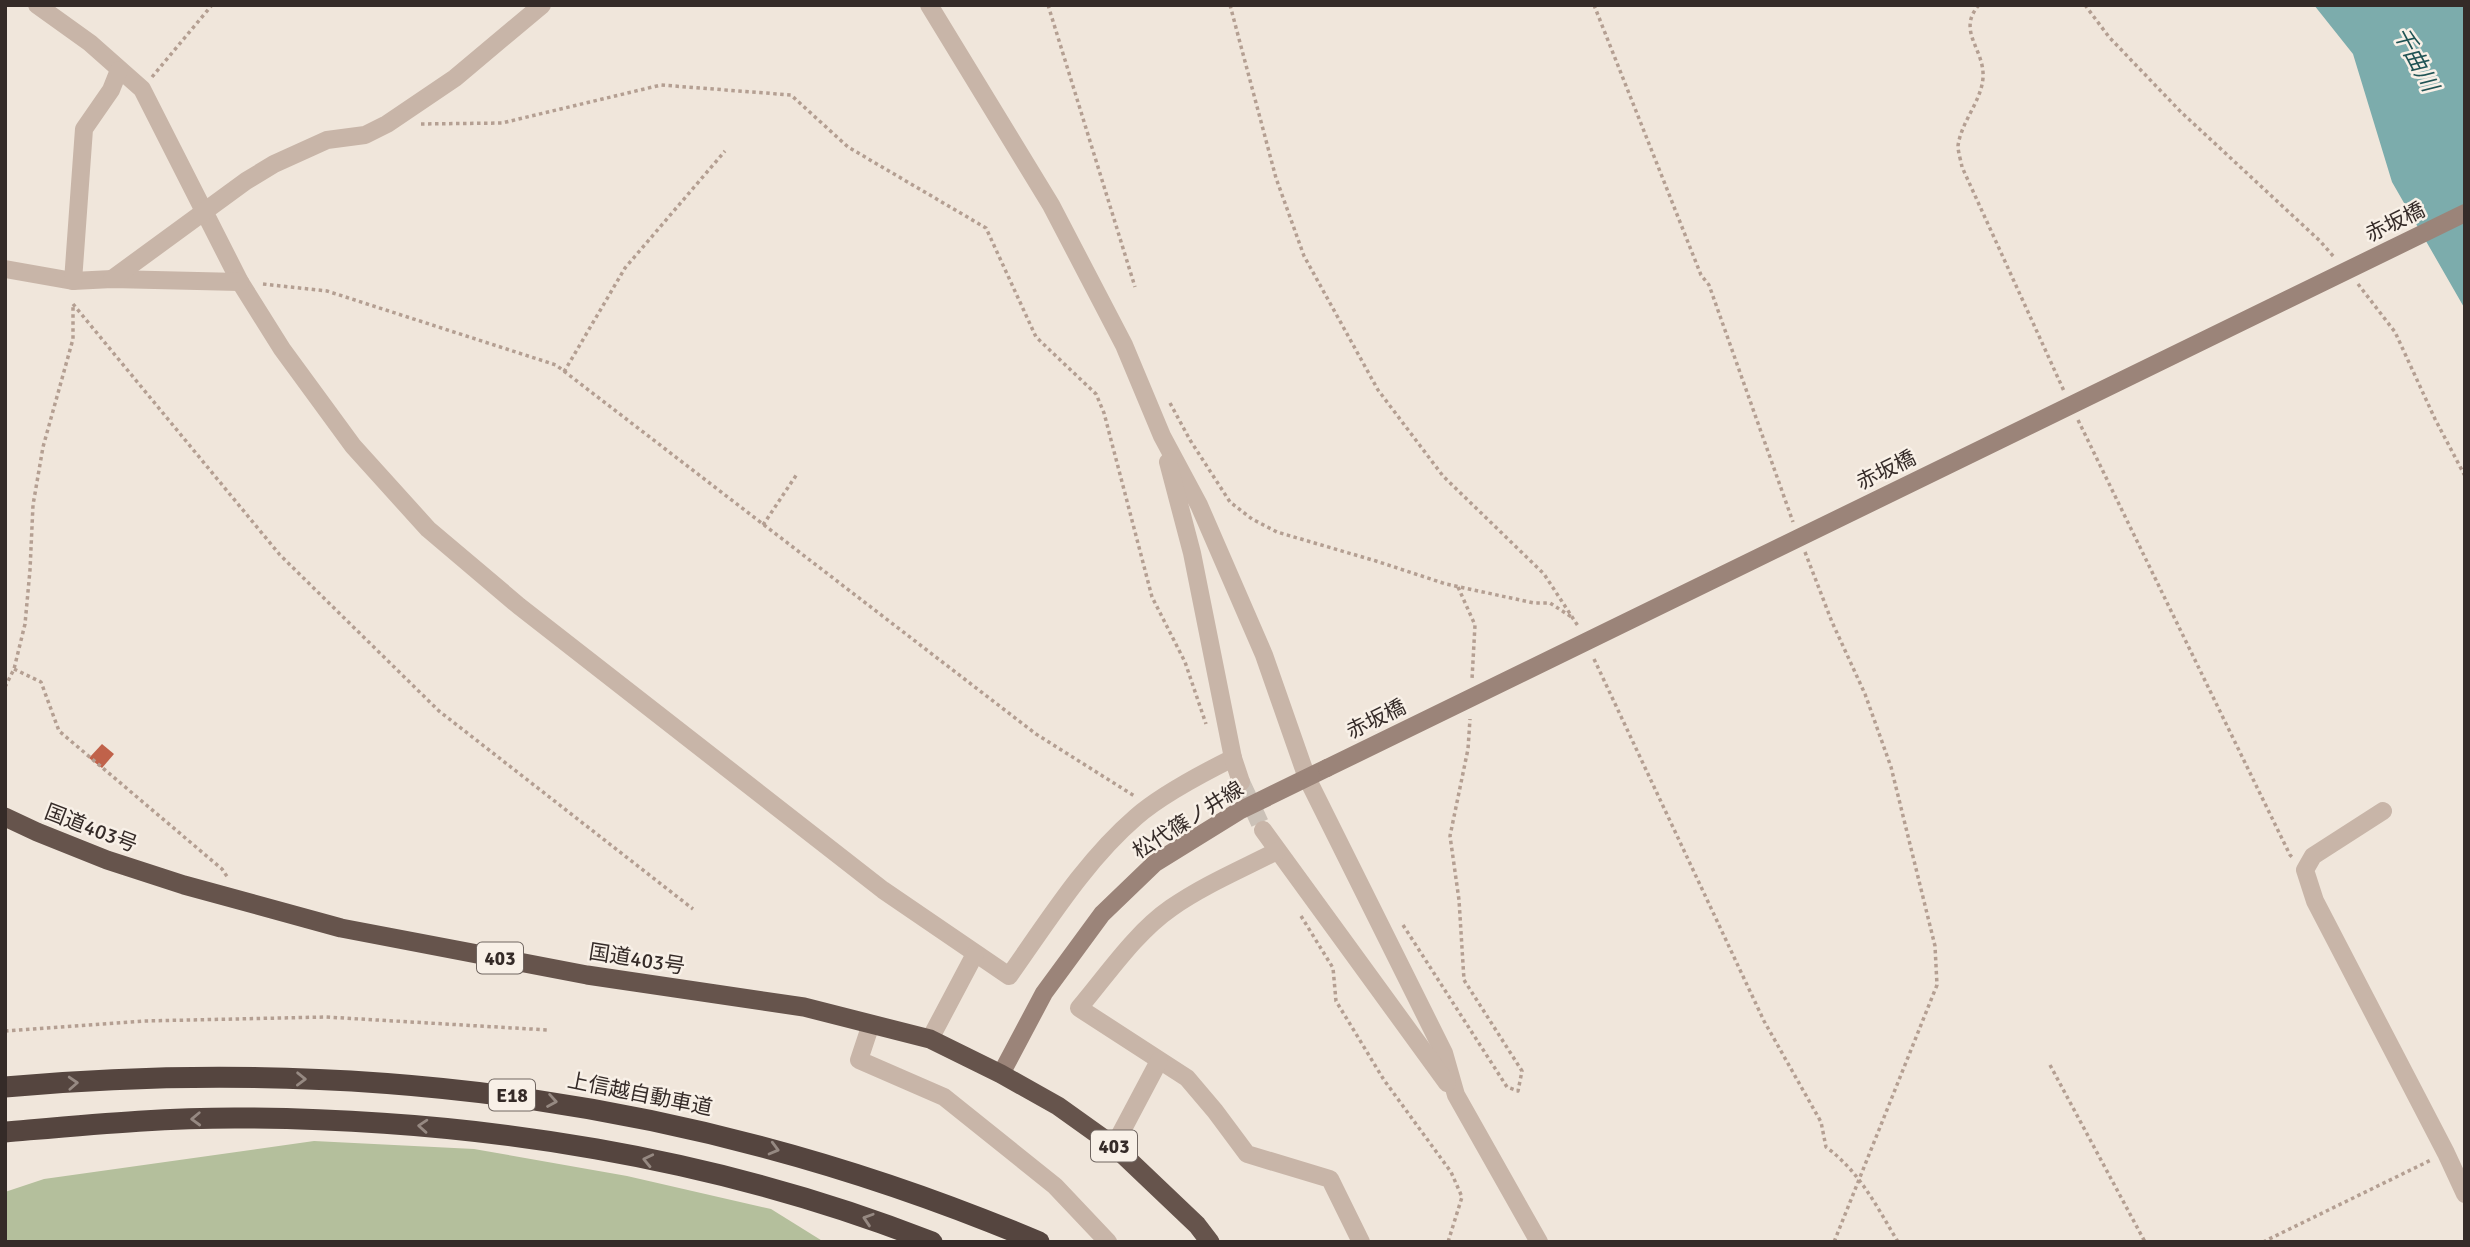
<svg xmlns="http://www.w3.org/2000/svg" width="2470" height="1247" viewBox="0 0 2470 1247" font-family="Signika,'Noto Sans JP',sans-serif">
  <rect width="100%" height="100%" fill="#f0e6db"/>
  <path fill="#b4bf9c" d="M314 1141 474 1149 627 1176 771 1209 824 1242H5V1192L44 1179Z"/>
  <path fill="#7cacac" d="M2314 5H2465V309L2392 182 2353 54Z"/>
  <path fill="#c0624a" d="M102 744 114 754 102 768 89 758Z"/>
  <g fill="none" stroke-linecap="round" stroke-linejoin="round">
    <path stroke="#cbc1b7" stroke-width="18" stroke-dasharray="18 9" stroke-linecap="butt" d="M1241 782 1263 830"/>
    <g stroke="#b49f92" stroke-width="3.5" stroke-dasharray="3.5 3.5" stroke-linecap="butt">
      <path d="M1048 5 1135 287"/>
      <path d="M1230 5 1276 178 1304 256 1378 390 1443 476 1544 574 1578 626"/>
      <path d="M1594 5 1701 275 1709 285 1793 522"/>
      <path d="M1979 5C1956 31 1985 49 1983 78 1981 102 1961 122 1958 146 1958 152 1961 161 1962 167L2064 391"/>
      <path d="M2085 5 2109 37 2181 112 2320 241 2334 257"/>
      <path d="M152 77 212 5"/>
      <path d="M421 124 502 123 661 85 791 95 848 147 986 228 1036 337 1096 394 1104 413 1152 597 1185 662 1206 724"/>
      <path d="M263 284 327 291 556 365 1036 734 1136 797"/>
      <path d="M2358 284 2395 332 2435 419 2465 476"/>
      <path d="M73 304 280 555 439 711 693 909"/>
      <path d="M564 372 625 268 725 151"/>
      <path d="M1170 403 1190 440 1230 502 1252 519 1277 532 1376 561 1446 584 1534 603H1550L1573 618"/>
      <path d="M2078 420 2290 855 2294 859"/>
      <path d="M763 525 797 474"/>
      <path d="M1805 552 1832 622 1865 694 1891 767 1935 946 1937 985 1834 1242"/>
      <path d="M1458 587 1475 625 1472 679"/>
      <path d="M1594 659 1764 1021 1821 1122 1826 1147C1860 1172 1877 1207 1898 1242"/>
      <path d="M14 669 41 682 59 731 222 869 228 878"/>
      <path d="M5 687 14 669 25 624 30 570 33 505 43 447 73 339V306"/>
      <path d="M1301 916 1333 968 1336 1001 1384 1080 1451 1172 1462 1197 1448 1242"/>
      <path d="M1403 925 1507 1087 1518 1091 1522 1071 1464 980 1459 900 1450 836 1468 749 1470 719"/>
      <path d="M5 1031 144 1021 326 1017 548 1030"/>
      <path d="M2050 1065 2145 1242"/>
      <path d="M2263 1242 2431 1160"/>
    </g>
    <g stroke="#c8b5a8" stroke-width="18">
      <path d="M37 5 90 43 142 89 240 282 282 349 353 446 428 529 519 606 883 890 1009 976C1048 921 1085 861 1136 817 1161 795 1203 773 1233 758"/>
      <path d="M929 5 1051 205 1124 345 1162 436 1199 505 1264 655 1307 778 1444 1053 1456 1095 1539 1242"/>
      <path d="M5 269 73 281 112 279 240 282"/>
      <path d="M112 279 246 181 274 164 327 140 365 135 387 124 455 78 542 5"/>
      <path d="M73 281 84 129 111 90 119 70"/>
      <path d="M1168 462 1192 553 1233 758 1241 782"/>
      <path d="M1263 830 1447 1083"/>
      <path d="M1277 851C1242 869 1204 885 1171 908 1135 933 1107 975 1079 1008L1187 1078 1215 1111 1247 1154 1330 1179 1361 1242"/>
      <path d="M871 1024 859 1060 944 1097 1055 1186 1108 1242"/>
      <path d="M930 1039 975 954"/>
      <path d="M1114 1146 1159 1061"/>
    </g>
    <path stroke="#c8b5a8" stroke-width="18" d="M2383 811 2313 856 2305 870 2315 901 2446 1153 2465 1194"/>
    <path stroke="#9b8479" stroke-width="18" d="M1001 1074 1044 993 1102 914 1155 863 1239 811 1327 768"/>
    <path stroke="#66544c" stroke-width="19" d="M5 817 37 832 107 860 184 885 341 928 587 975 804 1007 930 1039 1001 1074 1058 1106 1114 1146 1197 1225 1210 1242"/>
    <g stroke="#55453f" stroke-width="21">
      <path d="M5 1087C364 1055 707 1101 1039 1242"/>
      <path d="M5 1132C86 1125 167 1117 248 1118 480 1120 716 1157 932 1242"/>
    </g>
    <path stroke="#9b8479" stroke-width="18" d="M1327 768 2465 213"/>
  </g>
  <defs><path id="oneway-chevron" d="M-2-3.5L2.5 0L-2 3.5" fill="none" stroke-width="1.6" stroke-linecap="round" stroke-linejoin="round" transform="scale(1.75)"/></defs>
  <g stroke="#968982">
    <use href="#oneway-chevron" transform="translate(301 1079) rotate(1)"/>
    <use href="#oneway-chevron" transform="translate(73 1083) rotate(-3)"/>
    <use href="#oneway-chevron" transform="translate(552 1101) rotate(10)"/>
    <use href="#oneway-chevron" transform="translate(196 1119) rotate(178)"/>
    <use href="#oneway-chevron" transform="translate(423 1126) rotate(-176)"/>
    <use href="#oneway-chevron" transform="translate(774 1149) rotate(15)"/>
    <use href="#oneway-chevron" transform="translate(648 1160) rotate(-167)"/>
    <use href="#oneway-chevron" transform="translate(868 1219) rotate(-162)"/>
  </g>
  <g text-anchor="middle" stroke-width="5" stroke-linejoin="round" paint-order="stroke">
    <g fill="#f8f0e7" stroke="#706661" stroke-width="2">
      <rect x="477" y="942.5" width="46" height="31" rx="5"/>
      <rect x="489" y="1079.5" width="46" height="31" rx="5"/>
      <rect x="1091" y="1130.5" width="46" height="31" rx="5"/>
    </g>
    <g font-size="19" font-weight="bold" fill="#352b28">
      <text x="500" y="965">403</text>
      <text x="512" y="1102">E18</text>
      <text x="1114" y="1153">403</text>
    </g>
    <g font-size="21" fill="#352b28" stroke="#f8f0e7">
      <text transform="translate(2395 222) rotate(-26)" y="7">赤坂橋</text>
      <text transform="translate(1886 470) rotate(-26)" y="7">赤坂橋</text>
      <text transform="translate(1376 719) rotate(-26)" y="7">赤坂橋</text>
      <text transform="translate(1188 820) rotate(-32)" y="7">松代篠ノ井線</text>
      <text transform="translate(91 828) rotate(21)" y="7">国道403号</text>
      <text transform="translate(637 959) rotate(9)" y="7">国道403号</text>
      <text transform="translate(640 1094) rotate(11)" y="7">上信越自動車道</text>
    </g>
    <g font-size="23" font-style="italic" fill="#1f5354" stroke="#f8f0e7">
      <text transform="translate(2416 59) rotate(62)" y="8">千曲川</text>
    </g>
  </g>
  <rect width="2470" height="1247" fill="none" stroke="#352b28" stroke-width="14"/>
</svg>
